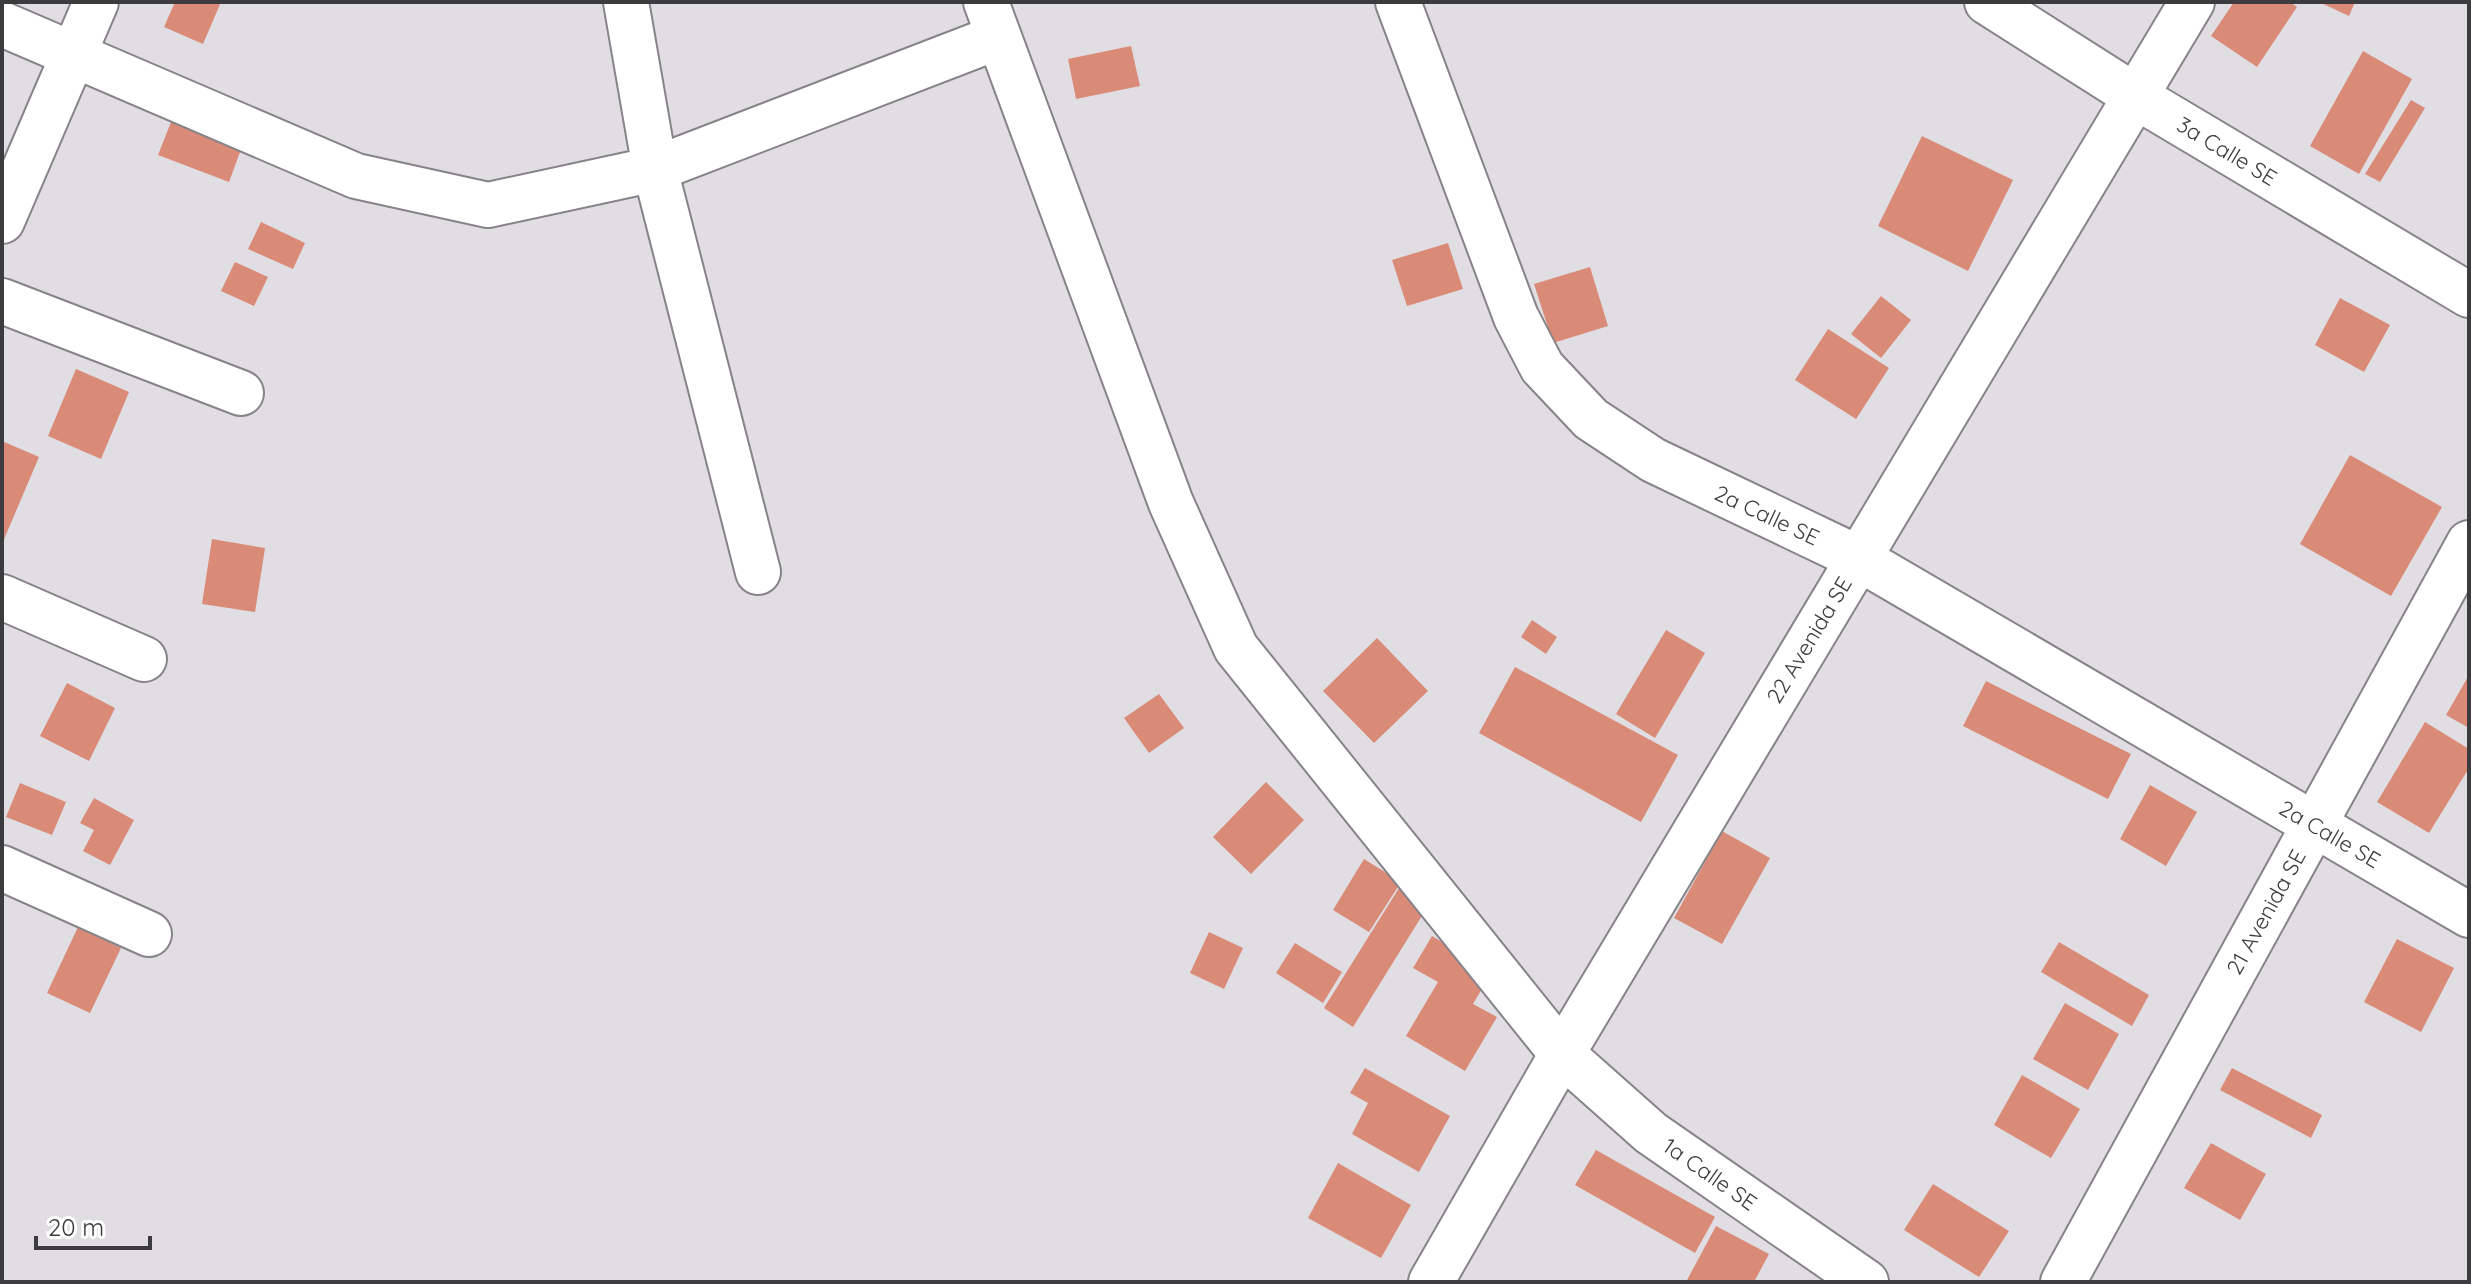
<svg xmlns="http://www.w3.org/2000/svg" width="2471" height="1284" viewBox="0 0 2471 1284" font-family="Quicksand,sans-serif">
  <rect width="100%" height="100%" fill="#e0dde3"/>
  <g fill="#da8b77">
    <path d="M175 2H221L203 44 164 27Z"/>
    <path d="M2234 2H2290L2297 7 2257 67 2211 36Z"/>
    <path d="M2319 2H2355L2349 16Z"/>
    <path d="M1131 46 1140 86 1076 99 1068 59Z"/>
    <path d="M2363 51 2412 79 2359 174 2310 146Z"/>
    <path d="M2411 100 2425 108 2380 182 2365 174Z"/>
    <path d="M173 117 243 144 229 182 158 155Z"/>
    <path d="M1922 136 2013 180 1968 271 1878 226Z"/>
    <path d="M261 222 305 243 293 269 248 249Z"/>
    <path d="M1448 243 1463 289 1407 306 1392 260Z"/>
    <path d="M235 262 268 277 254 306 221 291Z"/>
    <path d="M1590 267 1608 326 1553 343 1534 284Z"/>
    <path d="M1881 296 1911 320 1881 358 1851 334Z"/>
    <path d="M2340 298 2390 325 2364 372 2315 345Z"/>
    <path d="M1828 329 1889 368 1856 419 1795 380Z"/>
    <path d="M76 369 129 392 101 459 48 436Z"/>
    <path d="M2 441 39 457 2 544Z"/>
    <path d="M2350 455 2442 507 2391 596 2300 544Z"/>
    <path d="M212 539 265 548 255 612 202 604Z"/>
    <path d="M1532 620 1557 637 1546 654 1521 637Z"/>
    <path d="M1666 630 1705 653 1655 738 1616 714Z"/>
    <path d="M1377 638 1428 691 1374 743 1323 691Z"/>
    <path d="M1515 667 1678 755 1641 822 1479 733Z"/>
    <path d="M2469 675V728L2446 715Z"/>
    <path d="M1986 681 2131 754 2108 799 1963 726Z"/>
    <path d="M67 683 115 708 89 761 40 736Z"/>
    <path d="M1159 694 1184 728 1149 753 1124 718Z"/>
    <path d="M2425 722 2469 749V768L2429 833 2377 802Z"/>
    <path d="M1266 782 1304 820 1251 874 1213 837Z"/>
    <path d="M20 783 66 802 52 835 6 817Z"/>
    <path d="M2150 785 2197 812 2166 866 2120 839Z"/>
    <path d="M94 798 134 820 110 865 83 851 94 830 80 823Z"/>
    <path d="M1722 831 1770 858 1722 944 1674 918Z"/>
    <path d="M1364 859 1401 882 1369 932 1333 910Z"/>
    <path d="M1399 888 1428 906 1353 1027 1324 1008Z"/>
    <path d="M78 927 121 948 90 1013 47 993Z"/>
    <path d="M1209 932 1243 948 1224 989 1190 973Z"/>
    <path d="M1432 936 1492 972 1473 1004 1497 1017 1465 1071 1406 1036 1438 982 1413 968Z"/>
    <path d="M2397 939 2454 968 2421 1032 2364 1002Z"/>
    <path d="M2059 942 2149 995 2132 1026 2041 972Z"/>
    <path d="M1295 943 1342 972 1323 1003 1276 973Z"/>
    <path d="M2065 1003 2119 1034 2088 1090 2033 1059Z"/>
    <path d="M1365 1068 1450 1116 1419 1172 1352 1134 1368 1103 1350 1093Z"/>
    <path d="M2232 1068 2322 1115 2311 1138 2220 1090Z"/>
    <path d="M2022 1075 2080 1109 2051 1158 1994 1125Z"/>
    <path d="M2211 1143 2266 1174 2240 1220 2184 1188Z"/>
    <path d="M1596 1150 1715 1217 1695 1253 1575 1185Z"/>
    <path d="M1338 1163 1411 1205 1381 1258 1308 1218Z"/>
    <path d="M1933 1184 2009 1231 1979 1277 1904 1230Z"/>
    <path d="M1716 1226 1769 1254 1754 1282H1686Z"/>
  </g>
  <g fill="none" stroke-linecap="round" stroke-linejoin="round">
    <g stroke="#868389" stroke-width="48">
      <g id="minor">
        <path d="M626 2 655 169 758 572"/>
        <path d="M986 2 1171 503 1236 648 1562 1054 1651 1133 1866 1282"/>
        <path d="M1398 2 1516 317 1542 367 1591 419 1653 460 1858 558 2469 915"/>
        <path d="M1987 2 2135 96 2469 295"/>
        <path d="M2 24 356 176 488 205 655 169 998 37"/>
        <path d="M2 221 96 2"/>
        <path d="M2 301 241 393"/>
        <path d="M2 597 144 659"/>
        <path d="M2 868 149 934"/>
        <path d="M1431 1282 1562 1054 2192 2"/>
        <path d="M2063 1282 2469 543"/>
      </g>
    </g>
    <use href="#minor" stroke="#fff" stroke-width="44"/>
  </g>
  <g text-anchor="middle" stroke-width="6" stroke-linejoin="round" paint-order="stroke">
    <g font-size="22" fill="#3c3b3d" stroke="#fff">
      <text transform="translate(2227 151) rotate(31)" y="8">3a Calle SE</text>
      <text transform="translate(1767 515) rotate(25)" y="8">2a Calle SE</text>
      <text transform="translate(1809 640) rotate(-59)" y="8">22 Avenida SE</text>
      <text transform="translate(2330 834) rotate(30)" y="8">2a Calle SE</text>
      <text transform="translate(2266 912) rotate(-61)" y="8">21 Avenida SE</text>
      <text transform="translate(1710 1174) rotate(35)" y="8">1a Calle SE</text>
    </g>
  </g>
  <rect width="2471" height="1284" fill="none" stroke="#3c3b3d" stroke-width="8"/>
  <path d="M36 1236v12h114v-12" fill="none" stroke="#3c3b3d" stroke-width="4"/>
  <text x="48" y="1236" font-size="24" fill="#3c3b3d" stroke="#ffffff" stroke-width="6" paint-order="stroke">20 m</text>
</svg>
